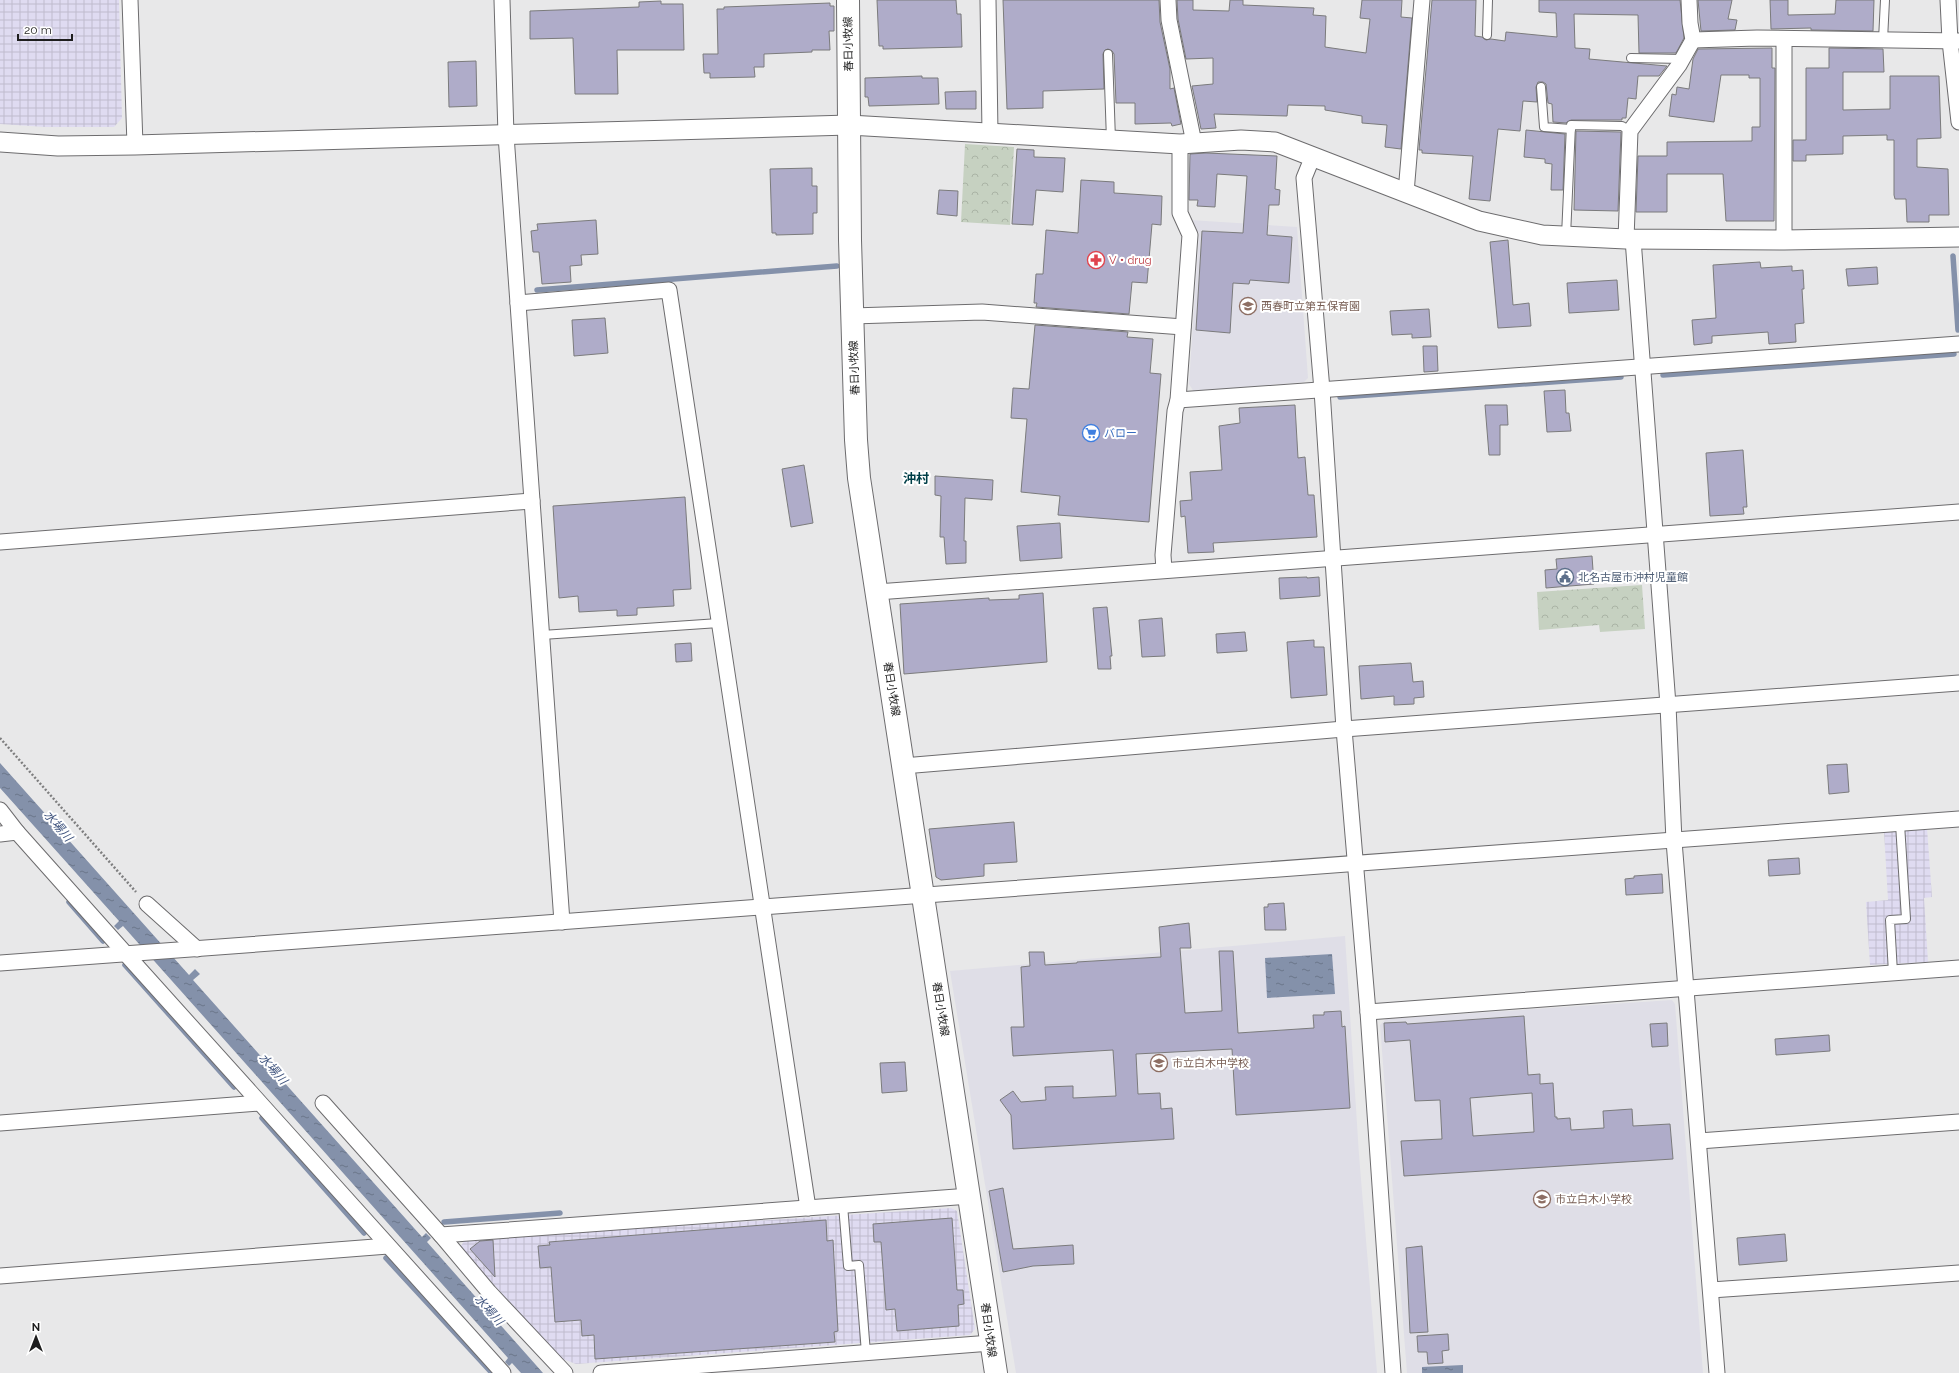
<svg xmlns="http://www.w3.org/2000/svg" width="1959" height="1373" viewBox="0 0 1959 1373" font-family="Raleway,'Noto Sans JP',sans-serif">
  <defs>
    <pattern id="industrial-grid" width="8" height="8" patternUnits="userSpaceOnUse"><rect width="8" height="8" fill="#dfdbf1"/><path d="M0 4h8M4 0v8" fill="none" stroke="#bfbcce"/></pattern>
    <pattern id="forest-crowns" width="20" height="18" patternUnits="userSpaceOnUse"><rect width="20" height="18" fill="#c6d1c1"/><path d="M2 6a3 3 0 1 1 6 0M12 15a3 3 0 1 1 6 0" fill="none" stroke="#aab3a5"/></pattern>
    <pattern id="water-ripples" width="26" height="14" patternUnits="userSpaceOnUse"><rect width="26" height="14" fill="#8491aa"/><path d="M2 4q2-2 4 0t4 0M15 11q2-2 4 0t4 0" fill="none" stroke="#6b768a"/></pattern>
  </defs>
  <rect width="100%" height="100%" fill="#e8e8e9"/>
  <g fill="#dfdee7">
    <path d="M1190 220 1297 227 1308 378 1304 382 1194 392 1189 384 1199 233Z"/>
    <path d="M1345 936 1359 1155 1377 1373H1016L950 971Z"/>
    <path d="M1672 1000 1675 1004 1703 1373H1407L1380 1025 1386 1019Z"/>
  </g>
  <g fill="url(#industrial-grid)">
    <path d="M0 0H119L122 118 114 127H45L0 124Z"/>
    <path d="M1927 828 1932 897 1924 898 1928 962 1870 965 1866 902 1888 900 1884 831Z"/>
    <path d="M951 1208 957 1211 975 1329 970 1335 576 1364 560 1358 460 1247 465 1240Z"/>
  </g>
  <g fill="url(#forest-crowns)">
    <path d="M965 144 1014 147 1010 225 961 222Z"/>
    <path d="M1642 585 1645 629 1600 632 1599 625 1539 630 1537 592Z"/>
  </g>
  <g fill="url(#water-ripples)">
    <path d="M0 763 189 975 195 969 200 974 193 980 422 1237 426 1233 431 1238 427 1242 543 1373H521L512 1363 509 1366 505 1362 508 1358 123 926 118 930 114 926 119 921 0 788Z"/>
    <path d="M1332 954 1335 994 1267 998 1265 958Z"/>
    <path d="M1463 1365V1373H1422V1367Z"/>
  </g>
  <g fill="none" stroke-linecap="round" stroke-linejoin="round">
    <g stroke="#8491aa" stroke-width="5.5">
      <path d="M1953 256 1958 330"/>
      <path d="M537 290 837 266"/>
      <path d="M1663 375 1954 354"/>
      <path d="M1340 397 1621 377"/>
      <path d="M69 902 103 941"/>
      <path d="M125 965 234 1087"/>
      <path d="M262 1118 364 1233"/>
      <path d="M444 1222 560 1213"/>
      <path d="M386 1258 492 1373"/>
    </g>
  </g>
  <g fill="#afacc9" stroke="#7b7b7c" fill-rule="evenodd">
    <path d="M877 0H956L957 14H961L962 47 883 49V46H879Z"/>
    <path d="M1003 0H1159L1160 22 1170 69V89L1174 88 1181 124 1172 126 1171 123 1135 124V103H1116L1114 54 1112 51 1108 49 1105 50 1103 54 1104 89 1043 91V108L1007 109Z"/>
    <path d="M1177 0H1193V10L1229 11 1230 0H1243V5L1314 8 1313 15 1326 16 1325 47 1366 53 1370 19 1360 18 1362 0H1402L1401 17 1412 18 1401 149 1385 147 1387 125 1362 123V116L1325 110V106L1288 105 1287 116 1214 114 1216 128 1201 129 1192 86 1213 84V58L1186 59 1178 19Z"/>
    <path d="M1432 0H1476L1475 36 1482 37 1486 40 1491 39 1505 41 1506 32 1557 37 1556 13 1539 12V0H1680L1684 38 1676 53H1639L1638 15 1574 14 1575 48 1590 49 1589 59 1667 66 1659 76H1638L1636 99 1628 98 1626 118H1622V120H1571L1566 123 1553 122 1552 104 1548 103 1546 84 1543 82H1538L1536 87 1537 102 1523 101 1520 131 1498 129 1490 201 1469 199 1473 156 1422 153V150H1419Z"/>
    <path d="M1698 0H1732L1728 19 1737 20 1735 30 1701 31Z"/>
    <path d="M1770 0H1788V15L1835 14 1836 0H1874L1873 31 1811 30V28L1771 29Z"/>
    <path d="M661 1V4H683L684 50H617L618 94H575L573 38 530 39V11L639 7V2Z"/>
    <path d="M830 3V6H834V31H829L830 50H812V52L764 54V67H754L755 77 710 78V73H704L703 54H718L717 9H724V7Z"/>
    <path d="M1772 48V68H1775L1774 221H1726L1723 174H1667V212H1636L1638 156H1667V142L1752 141V127H1760V78H1749V75H1721L1714 122 1669 116 1672 94 1676 95 1677 87 1689 89 1693 59 1698 49Z"/>
    <path d="M1829 48 1883 49 1884 72H1843V110L1890 109V76H1939L1941 138 1917 139V167L1948 169 1949 215H1929V222H1907L1906 199H1895L1894 195V140H1887V135L1843 136V154L1806 155V161H1793V140H1806V68H1829Z"/>
    <path d="M476 61 477 106 449 107 448 62Z"/>
    <path d="M922 76V78H938L939 104 869 106 868 97H865V78Z"/>
    <path d="M976 91V109H946L945 92Z"/>
    <path d="M1526 130 1565 134 1563 190H1551L1552 164 1545 163V159L1524 157Z"/>
    <path d="M1576 131 1621 132 1618 211 1574 210Z"/>
    <path d="M1017 149 1034 150V157L1065 158 1063 192 1036 190 1033 225 1012 224Z"/>
    <path d="M1206 153 1277 156 1275 189 1280 190 1279 205H1269L1267 235 1292 237 1289 283 1250 280 1249 284 1233 283 1230 333 1196 330 1202 231 1243 233 1247 176 1217 174 1215 207 1197 206 1198 200H1189L1190 154Z"/>
    <path d="M812 168V186H817V213H813V234L776 235V233H772L770 169Z"/>
    <path d="M1081 180 1114 182V193L1162 196 1161 225 1152 224 1147 283 1132 282 1129 314 1036 307 1037 303H1034L1036 274H1043L1046 230 1078 233Z"/>
    <path d="M939 190 958 191 957 216 937 214Z"/>
    <path d="M596 220 598 254 581 255 582 265 570 266 571 282 542 284 539 252H533L531 231 538 230 537 224Z"/>
    <path d="M1508 240 1513 305 1529 303 1531 326 1498 328 1490 242Z"/>
    <path d="M1760 262 1761 268 1792 266V271L1803 270 1804 289H1802L1804 323 1795 324 1796 342 1769 344 1768 332 1712 336V343L1694 345 1692 320 1716 318 1713 265Z"/>
    <path d="M1877 267 1878 284 1848 286 1846 269Z"/>
    <path d="M1617 280 1619 310 1569 313 1567 283Z"/>
    <path d="M1429 309 1431 337 1412 338V334L1392 335 1390 311Z"/>
    <path d="M605 318 608 353 574 356 572 320Z"/>
    <path d="M1035 325 1128 332 1127 337 1153 339 1150 373 1161 374 1149 522 1058 515 1060 496 1021 492 1027 419 1011 418 1013 388 1029 389Z"/>
    <path d="M1423 346H1437L1438 371 1424 372Z"/>
    <path d="M1565 390 1566 413H1569L1571 431 1547 432 1544 391Z"/>
    <path d="M1295 405 1298 458 1305 457 1308 495H1314L1317 537 1213 543 1214 552 1188 553 1185 516 1181 517 1180 501 1192 500 1190 472 1222 470 1219 426 1240 423 1239 408Z"/>
    <path d="M1485 405H1507L1508 425H1500V455H1489Z"/>
    <path d="M1743 450 1747 507H1743L1744 514 1710 516 1706 453Z"/>
    <path d="M804 465 813 523 791 527 782 469Z"/>
    <path d="M935 476 993 480 992 500 965 498 964 541H966V563L946 564 944 537H940L941 496 935 495Z"/>
    <path d="M685 497 691 589 673 590 674 606 637 608V615L617 616V610L579 612 578 596 559 598 553 506Z"/>
    <path d="M1060 523 1062 558 1020 561 1017 526Z"/>
    <path d="M1592 556 1594 584 1546 588 1545 570 1557 569 1556 559Z"/>
    <path d="M1307 577V578L1319 577 1320 596 1280 599 1279 578Z"/>
    <path d="M1043 593 1047 662 904 674 900 604 989 598V600L1019 599V595Z"/>
    <path d="M1107 607 1112 656H1110L1111 669H1098L1093 608Z"/>
    <path d="M1162 618 1165 656 1142 657 1139 620Z"/>
    <path d="M1245 632 1247 651 1217 653 1216 634Z"/>
    <path d="M1314 640V647H1324L1327 695 1291 698 1287 642Z"/>
    <path d="M691 643 692 661 676 662 675 644Z"/>
    <path d="M1411 663 1413 682 1423 681 1424 697 1414 698V704L1394 705V696L1361 699 1359 666Z"/>
    <path d="M1847 764 1849 792 1829 794 1827 765Z"/>
    <path d="M1014 822 1017 862 984 864V876L941 880 936 877 929 829Z"/>
    <path d="M1799 858 1800 874 1769 876 1768 860Z"/>
    <path d="M1662 874 1663 893 1626 895 1625 879 1634 878V876Z"/>
    <path d="M1284 903 1286 930H1265L1264 907H1268V904Z"/>
    <path d="M1189 923 1191 948H1180L1185 1013 1222 1011 1219 951H1233L1238 1033 1314 1028 1313 1015H1324V1012L1341 1011 1342 1027 1345 1026 1350 1108 1236 1115 1232 1049 1136 1054 1138 1094 1160 1093 1161 1109 1172 1108 1174 1139 1013 1149 1011 1115 1000 1100 1013 1091 1021 1102 1046 1100 1045 1087 1073 1086V1098L1116 1096 1113 1050 1013 1056 1011 1027H1024L1021 967 1030 966 1029 952H1044L1045 965 1077 963V962L1161 957 1159 927Z"/>
    <path d="M1524 1016 1528 1075 1540 1074V1084L1553 1083 1555 1117H1557V1119L1570 1118 1571 1130 1604 1128 1603 1111 1632 1109 1633 1126 1670 1124 1673 1159 1404 1176 1401 1141 1442 1139 1440 1100 1415 1101 1410 1040 1385 1042 1384 1023 1406 1022 1407 1024ZM1532 1093 1534 1132 1473 1136 1470 1098Z"/>
    <path d="M1667 1023 1668 1046 1652 1047 1650 1024Z"/>
    <path d="M1829 1035 1830 1051 1776 1055 1775 1039Z"/>
    <path d="M905 1062 907 1091 882 1093 880 1063Z"/>
    <path d="M1003 1188 1013 1249 1073 1245 1074 1264 1033 1266 1003 1272 989 1191Z"/>
    <path d="M952 1218 957 1290H963L964 1304 958 1305 959 1326 897 1331 895 1309 886 1310 881 1242H874L873 1224Z"/>
    <path d="M826 1220 827 1241 833 1240 834 1259 838 1331 834 1332 835 1342 595 1359 594 1335 582 1336 581 1320 555 1322 551 1267 540 1268 538 1246 550 1245 549 1242Z"/>
    <path d="M1785 1234 1787 1261 1739 1265 1737 1238Z"/>
    <path d="M493 1240 495 1277 470 1249 480 1241Z"/>
    <path d="M1422 1246 1428 1332 1410 1333 1406 1248Z"/>
    <path d="M1448 1334 1449 1350 1442 1351 1443 1363 1428 1364 1427 1352H1418L1417 1336Z"/>
  </g>
  <g fill="none" stroke-linecap="round" stroke-linejoin="round">
    <g stroke="#6d6c6e" stroke-width="10">
      <g id="service">
        <path d="M1487 35 1488 0"/>
        <path d="M1883 40 1885 0"/>
        <path d="M1108 54 1111 140"/>
        <path d="M1631 58 1683 59"/>
        <path d="M1541 87 1544 127 1571 129"/>
        <path d="M1566 236 1571 125 1622 126 1630 131"/>
        <path d="M542 635 719 623"/>
        <path d="M1893 973 1890 920 1906 919 1900 824"/>
        <path d="M843 1205 848 1266 859 1265 866 1353"/>
      </g>
    </g>
    <g stroke="#6d6c6e" stroke-width="17">
      <g id="minor">
        <path d="M130 0 135 145"/>
        <path d="M502 0 506 135 562 922"/>
        <path d="M988 0 990 133"/>
        <path d="M1168 0 1169 20 1194 143"/>
        <path d="M1948 0 1950 41 1959 122"/>
        <path d="M1693 40 1757 38 1959 41"/>
        <path d="M1313 156 1304 178 1322 390 1344 729 1368 1012 1393 1373"/>
        <path d="M1406 193 1422 0"/>
        <path d="M1626 239 1630 131 1679 65 1693 40 1690 23 1689 0"/>
        <path d="M1633 239 1668 705 1674 841 1717 1373"/>
        <path d="M1784 240V39"/>
        <path d="M518 303 669 290 808 1208"/>
        <path d="M852 316 982 312 1183 327"/>
        <path d="M1178 400 1959 344"/>
        <path d="M0 542 532 501"/>
        <path d="M1164 570 1163 555 1175 411 1178 400 1190 235 1180 213V144"/>
        <path d="M877 592 1959 512"/>
        <path d="M903 766 1344 729 1959 683"/>
        <path d="M0 810 17 832 125 953 503 1373"/>
        <path d="M0 834 17 832"/>
        <path d="M147 904 197 949"/>
        <path d="M0 963 1959 819"/>
        <path d="M1368 1012 1959 968"/>
        <path d="M323 1103 441 1235 489 1292 565 1373"/>
        <path d="M0 1123 259 1103"/>
        <path d="M1699 1141 1959 1122"/>
        <path d="M441 1235 970 1196"/>
        <path d="M0 1276 388 1246"/>
        <path d="M1711 1290 1959 1273"/>
        <path d="M601 1373 991 1343"/>
      </g>
    </g>
    <g stroke="#6d6c6e" stroke-width="21">
      <path id="tertiary" d="M0 142 58 146 135 145 849 125 1180 144 1241 140 1275 142 1479 221 1542 235 1626 239 1784 240 1959 237"/>
    </g>
    <g stroke="#6d6c6e" stroke-width="24">
      <path id="secondary" d="M848 0 850 240 856 440 859 478 996 1373"/>
    </g>
    <path stroke="#7e7e7f" stroke-width="2.5" stroke-dasharray="2 2" stroke-linecap="butt" d="M0 738 136 892"/>
    <use href="#service" stroke="#fff" stroke-width="8"/>
    <use href="#minor" stroke="#fff" stroke-width="15"/>
    <use href="#tertiary" stroke="#fff" stroke-width="19"/>
    <use href="#secondary" stroke="#fff" stroke-width="22"/>
  </g>
  <defs>
    <g id="pharmacy-ring" transform="scale(0.9)"><circle r="9.5" fill="#fff" stroke="#e0444e" stroke-width="1.5"/><path d="M-2-6h4v4h4v4h-4v4h-4v-4h-4v-4h4Z" fill="#e0444e"/></g>
    <g id="school-ring" transform="scale(0.9)"><circle r="9.5" fill="#fff" stroke="#8d6e63" stroke-width="1.5"/><path d="M0-5L7-2L0 1L-7-2ZM-4 1L0 2.5L4 1V4Q0 6-4 4Z" fill="#8d6e63"/></g>
    <g id="supermarket-ring" transform="scale(0.9)"><circle r="9.5" fill="#fff" stroke="#3f7fe0" stroke-width="1.5"/><path d="M-6-5.5h2.5l.6 2H6L4.5 2H-2.5L-4.4-4H-6ZM-1.5 3.2a1.3 1.3 0 1 0 .1 0ZM3 3.2a1.3 1.3 0 1 0 .1 0Z" fill="#3f7fe0"/></g>
    <g id="civic-ring" transform="scale(0.9)"><circle r="9.5" fill="#fff" stroke="#5c6f8a" stroke-width="1.5"/><path d="M-.6-6.5H3V-4.5H.6V-3L4-1V1h2V6H-6V1h2V-1L-.6-3ZM-1.2 2.5V6h2.4V2.5Z" fill="#5c6f8a"/></g>
  </defs>
  <g fill-rule="evenodd">
    <use href="#pharmacy-ring" x="1096" y="260"/>
    <use href="#school-ring" x="1248" y="306"/>
    <use href="#supermarket-ring" x="1091" y="433"/>
    <use href="#civic-ring" x="1565" y="577"/>
    <use href="#school-ring" x="1159" y="1063"/>
    <use href="#school-ring" x="1542" y="1199"/>
  </g>
  <g text-anchor="middle" stroke-width="4" stroke-linejoin="round" paint-order="stroke">
    <g font-size="11" fill="#1e1e1e" stroke="#fff">
      <text transform="translate(848 44) rotate(-91)" y="4">春日小牧線</text>
      <text transform="translate(854 368) rotate(-92)" y="4">春日小牧線</text>
      <text transform="translate(892 689) rotate(81)" y="4">春日小牧線</text>
      <text transform="translate(941 1009) rotate(81)" y="4">春日小牧線</text>
      <text transform="translate(989 1330) rotate(82)" y="4">春日小牧線</text>
    </g>
    <g font-size="11" fill="#be3a42" stroke="#fff" text-anchor="start">
      <text x="1109" y="264">V・drug</text>
    </g>
    <g font-size="11" fill="#785e54" stroke="#fff" text-anchor="start">
      <text x="1261" y="310">西春町立第五保育園</text>
      <text x="1172" y="1067">市立白木中学校</text>
      <text x="1555" y="1203">市立白木小学校</text>
    </g>
    <g font-size="11" fill="#366cbe" stroke="#fff" text-anchor="start">
      <text x="1104" y="437">バロー</text>
    </g>
    <g font-size="11" fill="#4e5e75" stroke="#fff" text-anchor="start">
      <text x="1578" y="581">北名古屋市沖村児童館</text>
    </g>
    <g font-size="12" font-style="italic" fill="#435780" stroke="#fff">
      <text transform="translate(58 826) rotate(49)" y="4">水場川</text>
      <text transform="translate(273 1069) rotate(49)" y="4">水場川</text>
      <text transform="translate(489 1310) rotate(48)" y="4">水場川</text>
    </g>
    <g font-size="13" font-weight="bold" fill="#003f48" stroke="#fff">
      <text x="916" y="483">沖村</text>
    </g>
  </g>
  <g transform="translate(36 1337)" stroke="#ffffff" stroke-width="3" paint-order="stroke">
  <path d="M0-3L7 15L0 10L-7 15Z" fill="#1e1e1e"/>
  <text y="-6" font-size="11" font-weight="bold" text-anchor="middle" fill="#1e1e1e">N</text>
  </g>
  <path d="M18 34v6h54v-6" fill="none" stroke="#1e1e1e" stroke-width="2"/>
  <text x="24" y="34" font-size="12" fill="#1e1e1e" stroke="#ffffff" stroke-width="3" paint-order="stroke">20 m</text>
</svg>
